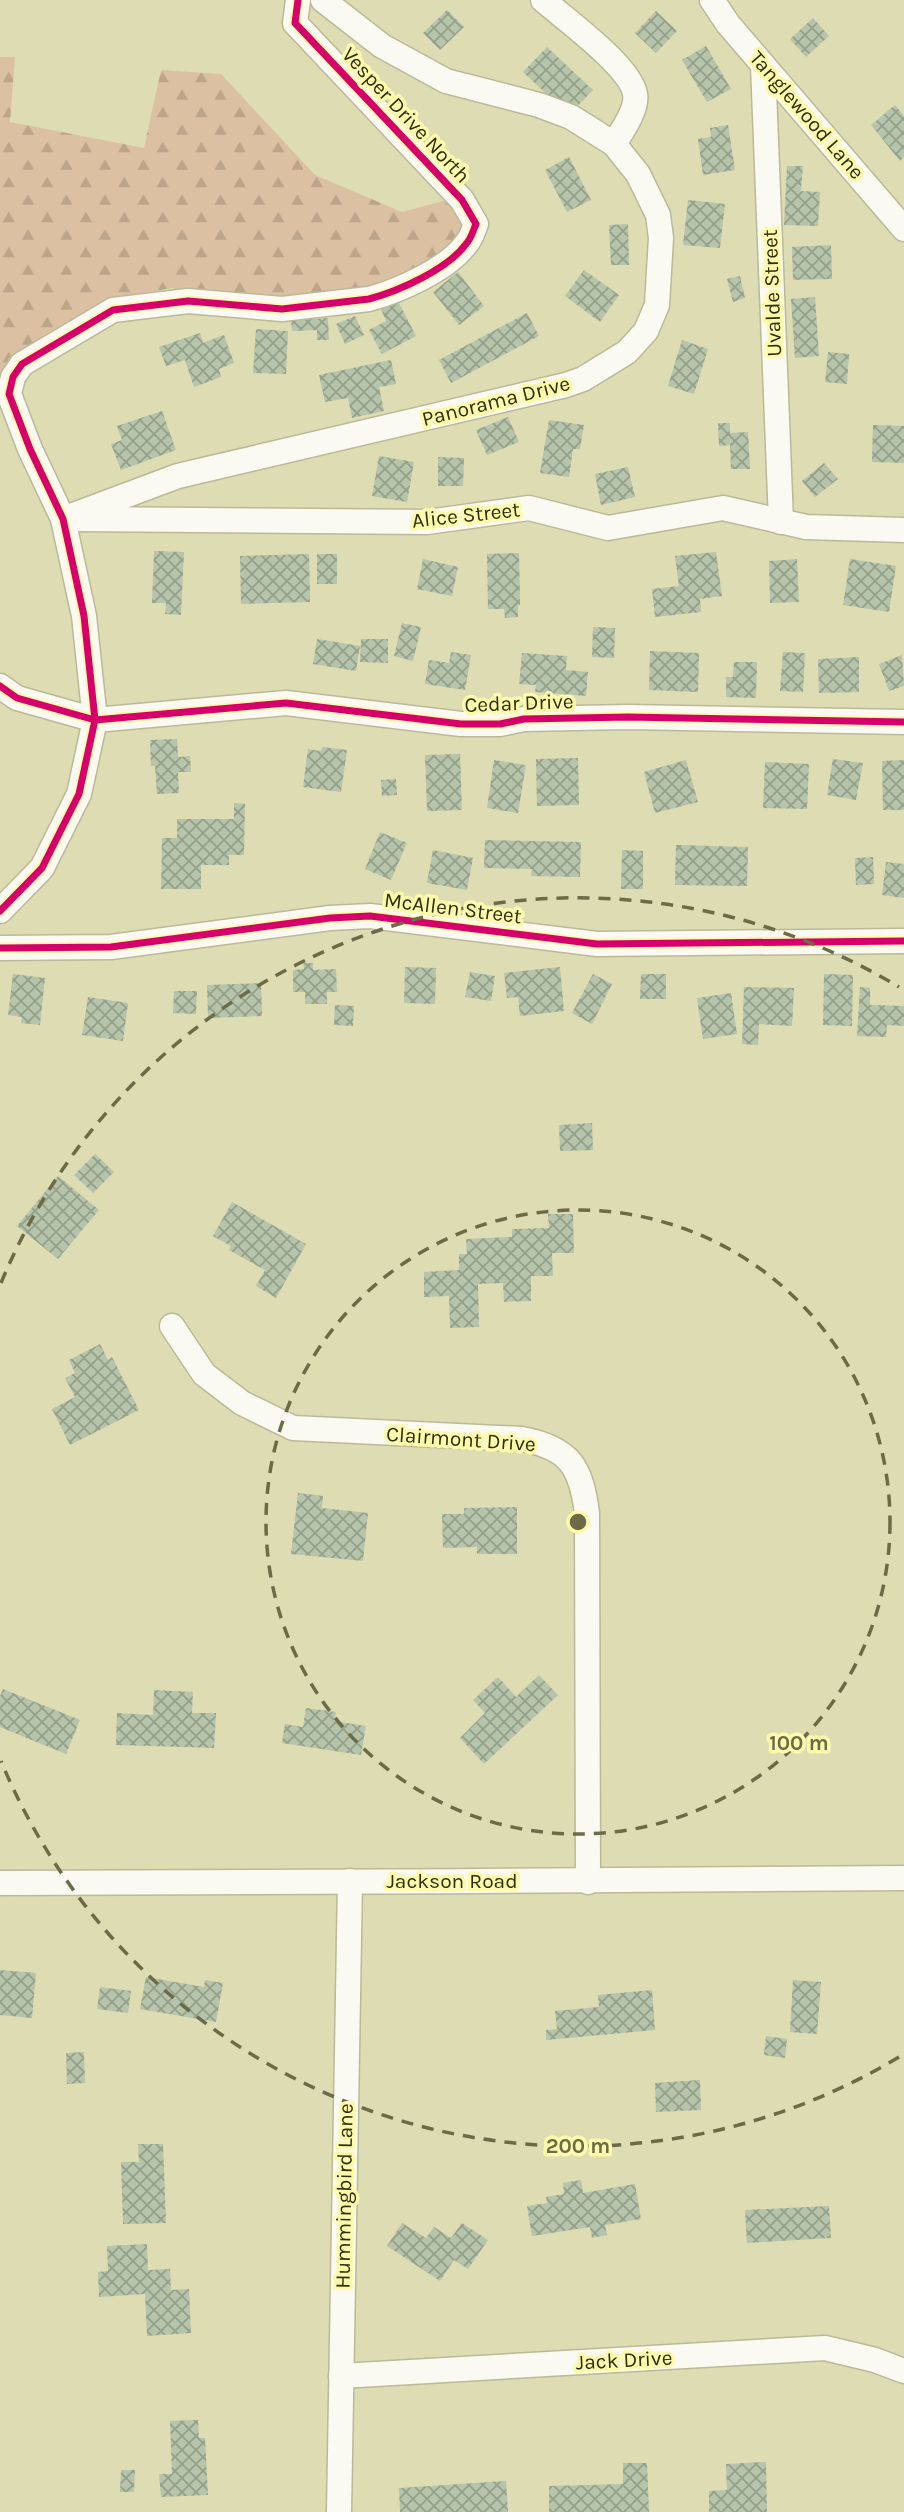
<svg xmlns="http://www.w3.org/2000/svg" width="904" height="2512" viewBox="0 0 904 2512" font-family="Karla,sans-serif">
  <defs>
    <pattern id="forest-firs" width="22" height="20" patternUnits="userSpaceOnUse" patternTransform="scale(1.75)"><rect width="22" height="20" fill="#dcc0a2"/><path d="M5 1l3.5 6h-7zM16 11l3.5 6h-7z" fill="#bda58a"/></pattern>
    <pattern id="building-cross-hatch" width="8" height="8" patternUnits="userSpaceOnUse" patternTransform="scale(1.75)"><rect width="8" height="8" fill="#b5c4aa"/><path d="M0 0l8 8M0 8l8-8" fill="none" stroke="#94a089"/></pattern>
  </defs>
  <rect width="100%" height="100%" fill="#dedcb2"/>
  <path fill="url(#forest-firs)" d="M0 57H15L10 122 144 148 161 70 221 74 315 175 402 212 447 200 468 224 454 248 427 268 342 298 232 299 171 288 111 300 9 358 0 381Z"/>
  <g fill="url(#building-cross-hatch)">
    <path d="M447 10 464 27 440 50 423 33Z"/>
    <path d="M656 11 677 31 656 53 635 33Z"/>
    <path d="M813 18 829 36 806 57 790 39Z"/>
    <path d="M706 46 731 89 707 102 682 60Z"/>
    <path d="M547 47 593 90 569 115 523 72Z"/>
    <path d="M895 105 904 116V157L900 161 871 125Z"/>
    <path d="M728 125 735 170 703 175 698 139 711 137 710 128Z"/>
    <path d="M569 157 591 200 567 212 545 170Z"/>
    <path d="M787 166H803L801 191 820 192 818 226 784 225Z"/>
    <path d="M688 200 725 204 720 248 683 245Z"/>
    <path d="M628 224 629 265H611L609 225Z"/>
    <path d="M831 245 832 279 793 280 792 247Z"/>
    <path d="M584 270 619 295 600 322 565 296Z"/>
    <path d="M458 272 484 306 459 325 433 292Z"/>
    <path d="M740 276 745 298 733 302 727 279Z"/>
    <path d="M815 297 819 356 795 358 791 299Z"/>
    <path d="M398 301 416 336 382 354 369 330 386 321 381 309Z"/>
    <path d="M527 313 539 336 451 383 439 360Z"/>
    <path d="M355 316 364 335 345 344 336 324Z"/>
    <path d="M328 318 329 340H317V330L292 331 291 320Z"/>
    <path d="M256 329 288 331 286 374 253 373Z"/>
    <path d="M200 333 203 343 224 335 234 363 219 369 221 377 194 387 185 360 166 366 159 347Z"/>
    <path d="M682 340 708 349 694 394 668 386Z"/>
    <path d="M828 352 849 354 847 384 825 382Z"/>
    <path d="M391 360 396 384 379 387 384 411 352 418 348 398 325 402 319 375Z"/>
    <path d="M162 411 176 450 121 470 111 444 122 440 117 426Z"/>
    <path d="M508 417 519 442 487 455 476 430Z"/>
    <path d="M549 420 584 425 580 449H573L569 477 540 473Z"/>
    <path d="M718 423H730V433L748 432 750 469H731L730 445 719 446Z"/>
    <path d="M873 425 904 426V463L872 462Z"/>
    <path d="M379 456 414 462 407 502 372 496Z"/>
    <path d="M438 457 464 458 463 486H438Z"/>
    <path d="M824 463 838 479 815 497 802 481Z"/>
    <path d="M628 467 635 497 601 505 595 474Z"/>
    <path d="M154 551 184 552 181 615 165 614 166 603H152Z"/>
    <path d="M716 552 722 596 700 599 701 612 655 617 652 589 679 586 675 556Z"/>
    <path d="M519 553 520 605H518V617L505 618 504 609H488L487 554Z"/>
    <path d="M309 554 310 602 241 604 240 556Z"/>
    <rect x="317" y="554" width="20" height="30"/>
    <path d="M423 559 458 567 452 596 417 589Z"/>
    <path d="M797 559 799 602 770 603 769 561Z"/>
    <path d="M850 559 896 566 889 612 843 605Z"/>
    <path d="M402 623 421 627 413 661 394 656Z"/>
    <path d="M593 627 615 628 614 658 592 657Z"/>
    <path d="M317 639 360 646 356 671 313 664Z"/>
    <path d="M361 639H388V663L360 662Z"/>
    <path d="M650 651 699 653 698 692 649 690Z"/>
    <path d="M451 652 471 655 465 690 425 684 429 660 449 663Z"/>
    <path d="M783 652 805 653 803 692 780 691Z"/>
    <path d="M522 653 567 656 566 670 588 672 586 696 535 692 536 685 519 684Z"/>
    <path d="M902 655 904 686 889 691 879 664Z"/>
    <path d="M859 657V692L819 693 818 659Z"/>
    <path d="M734 662H757L756 698 726 697V677H733Z"/>
    <path d="M177 739 178 757 190 756 191 772H178L179 793 157 794 155 766H151L150 740Z"/>
    <path d="M322 747 347 750 341 792 303 787 308 749 321 751Z"/>
    <path d="M460 754 462 810 427 811 425 755Z"/>
    <path d="M578 758 579 805 537 806 536 759Z"/>
    <path d="M833 759 863 763 856 800 827 795Z"/>
    <path d="M494 760 526 765 518 813 487 808Z"/>
    <path d="M686 760 698 802 655 813 644 772Z"/>
    <path d="M904 760V810H883L882 761Z"/>
    <path d="M765 762 809 764 807 809 763 808Z"/>
    <path d="M396 779 397 795 382 796 381 780Z"/>
    <path d="M234 803 245 804 244 855H229V865H201V889H161L162 838H177V819H234Z"/>
    <path d="M380 832 407 843 391 880 365 869Z"/>
    <path d="M485 840 581 842 580 877 531 876 532 869 484 868Z"/>
    <path d="M676 845 748 847 747 886 675 885Z"/>
    <path d="M433 850 473 858 467 890 427 883Z"/>
    <path d="M622 850 643 851V889H621Z"/>
    <path d="M873 857 874 884 856 885 855 858Z"/>
    <path d="M886 862 904 864V898L882 895Z"/>
    <path d="M303 963H313V970L336 969 337 992H327V1004H305V992H293V970L304 969Z"/>
    <path d="M405 967 436 968 435 1004 404 1003Z"/>
    <path d="M560 967 564 1011 520 1016 518 997 507 998 504 973Z"/>
    <path d="M470 972 495 976 491 1001 465 997Z"/>
    <path d="M13 974 45 978 40 1025 21 1023 22 1017 8 1015Z"/>
    <path d="M593 974 612 984 592 1024 572 1013Z"/>
    <path d="M641 974H666V999H640Z"/>
    <path d="M824 974 853 975 852 1026 823 1025Z"/>
    <path d="M261 983 262 1016 208 1018 207 985Z"/>
    <path d="M744 987 794 988 792 1026 759 1024 758 1045 742 1044Z"/>
    <path d="M860 987 870 988V1005L904 1006V1026L887 1025 886 1037 857 1036Z"/>
    <path d="M174 991H197L196 1014 173 1013Z"/>
    <path d="M731 993 737 1034 703 1039 697 998Z"/>
    <path d="M88 997 128 1003 123 1041 82 1035Z"/>
    <path d="M335 1005 354 1006 353 1026 334 1025Z"/>
    <path d="M592 1123 593 1150 560 1151 559 1125Z"/>
    <path d="M95 1154 114 1172 93 1193 74 1175Z"/>
    <path d="M58 1176 99 1210 58 1259 17 1226Z"/>
    <path d="M232 1202 306 1244 276 1298 256 1286 265 1270 229 1250 231 1246 213 1236Z"/>
    <path d="M548 1214H573L574 1253H552L553 1276H531V1301L504 1302 503 1283 478 1284 479 1327 450 1328 449 1296 424 1297V1272L459 1270V1254H467L466 1239 512 1237V1229L549 1228Z"/>
    <path d="M100 1344 108 1360 112 1357 139 1410 70 1445 52 1409 75 1397 65 1378 75 1373 69 1360Z"/>
    <path d="M298 1493 323 1496 322 1508 368 1513 363 1561 291 1554Z"/>
    <path d="M517 1507V1554H477V1547L443 1548 442 1514H464V1508Z"/>
    <path d="M539 1675 558 1695 484 1764 460 1738 485 1713 473 1700 498 1677 516 1697Z"/>
    <path d="M3 1689 80 1720 66 1754 0 1727V1696Z"/>
    <path d="M154 1690 193 1692 192 1713H216L214 1748 116 1745 117 1713 153 1715Z"/>
    <path d="M306 1708 336 1712 334 1721 366 1726 361 1755 282 1743 285 1724 303 1727Z"/>
    <path d="M0 1970 36 1973 32 2018 0 2015Z"/>
    <path d="M146 1977 204 1987 205 1980 223 1983 216 2022 140 2009Z"/>
    <path d="M793 1980 821 1982 817 2034 790 2032Z"/>
    <path d="M100 1987 131 1991 128 2013 97 2009Z"/>
    <path d="M652 1990 655 2030 546 2040V2030L557 2029 555 2011 599 2007 598 1995Z"/>
    <path d="M766 2036 787 2039 785 2058 764 2055Z"/>
    <path d="M84 2052 85 2083 67 2084 66 2053Z"/>
    <path d="M700 2080 701 2110 656 2112 655 2083Z"/>
    <path d="M138 2144H163L166 2223 123 2224 121 2162H139Z"/>
    <path d="M581 2180 583 2193 635 2184 641 2219 605 2225 607 2235 592 2238 590 2227 532 2236 527 2206 547 2203 546 2197 564 2194 563 2183Z"/>
    <path d="M829 2206 831 2238 747 2243 745 2210Z"/>
    <path d="M402 2223 426 2238 434 2227 451 2238 462 2223 488 2240 468 2269 454 2260 440 2281 387 2246Z"/>
    <path d="M147 2244 148 2270 170 2269 171 2290 189 2289 191 2333 147 2336 145 2294 99 2297 98 2272 108 2271 107 2246Z"/>
    <path d="M198 2420 199 2438H205L208 2495 161 2497 159 2474H172L170 2421Z"/>
    <path d="M766 2462 767 2512H709V2491L727 2490 726 2464Z"/>
    <path d="M623 2463H647L649 2512H549V2486L623 2484Z"/>
    <path d="M121 2470H135L134 2492H120Z"/>
    <path d="M506 2481 508 2512H400L399 2488Z"/>
  </g>
  <g fill="none" stroke-linecap="round" stroke-linejoin="round">
    <g stroke="#bbb997" stroke-width="27">
      <g id="minor">
        <path d="M543 0C565 19 631 67 635 94 638 109 622 131 614 144"/>
        <path d="M712 0 728 24 904 229"/>
        <path d="M763 65 781 522"/>
        <path d="M63 519 178 476 566 385 583 379 627 352 646 331 657 305 661 238 658 215 638 174 614 144 571 117 539 105 446 81 382 46 323 0"/>
        <path d="M78 519 427 522 529 508 608 528 723 508 806 527 904 530"/>
        <path d="M0 686 17 698 95 720 286 703 461 724H500L524 719 628 717 904 722"/>
        <path d="M0 911 42 868 79 794 95 720 84 616 63 519 30 449 9 394 13 377 22 364 113 310 188 301 282 309 369 299C399 291 448 269 466 244 471 239 473 231 476 224L462 200 295 23 298 0"/>
        <path d="M0 948 111 947 330 918 370 916 597 944 904 941"/>
        <path d="M172 1326 204 1374 242 1403 293 1428 522 1439C570 1448 581 1467 587 1513L588 1882"/>
        <path d="M0 1883C301 1881 603 1882 904 1878"/>
        <path d="M341 2376 825 2348 875 2360 904 2371"/>
        <path d="M339 2512 350 1881"/>
      </g>
    </g>
    <use href="#minor" stroke="#fafaf3" stroke-width="24"/>
    <g stroke="#fefaac" stroke-width="11">
      <g id="cycleway">
        <path d="M0 686 17 698 95 720 286 703 461 724H500L524 719 628 717 904 722"/>
        <path d="M0 911 42 868 79 794 95 720 84 616 63 519 30 449 9 394 13 377 22 364 113 310 188 301 282 309 369 299C399 291 448 269 466 244 471 239 473 231 476 224L462 200 295 23 298 0"/>
        <path d="M0 948 111 947 330 918 370 916 597 944 904 941"/>
      </g>
    </g>
    <use href="#cycleway" stroke="#d6006c" stroke-width="7"/>
  </g>
  <g fill="none" stroke="#6d6b47" stroke-width="3.5" stroke-dasharray="12 9">
    <circle cx="578" cy="1522" r="312"/>
    <path d="M899 2057A624 624 0 0 1 1 1761M1 1283A624 624 0 0 1 899 987"/>
  </g>
  <g text-anchor="middle" stroke-width="7" stroke-linejoin="round" paint-order="stroke">
    <g font-size="21" fill="#302e0e" stroke="#fefaac">
      <text transform="translate(406 115) rotate(47)" y="7">Vesper Drive North</text>
      <text transform="translate(807 115) rotate(49)" y="7">Tanglewood Lane</text>
      <text transform="translate(772 293) rotate(-92)" y="7">Uvalde Street</text>
      <text transform="translate(496 401) rotate(-14)" y="7">Panorama Drive</text>
      <text transform="translate(466 515) rotate(-6)" y="7">Alice Street</text>
      <text transform="translate(519 703) rotate(-2)" y="7">Cedar Drive</text>
      <text transform="translate(453 908) rotate(7)" y="7">McAllen Street</text>
      <text transform="translate(461 1439) rotate(4)" y="7">Clairmont Drive</text>
      <text x="452" y="1888">Jackson Road</text>
      <text transform="translate(344 2196) rotate(-89)" y="7">Hummingbird Lane</text>
      <text transform="translate(624 2360) rotate(-3)" y="7">Jack Drive</text>
    </g>
  </g>
  <circle cx="578" cy="1522" r="10" fill="#6d6b47" stroke="#fefaac" stroke-width="3.5"/>
  <g font-size="21" text-anchor="middle" font-weight="bold" fill="#6d6b47" stroke="#fefaac" stroke-width="7" stroke-linejoin="round" paint-order="stroke">
    <text x="799" y="1750">100 m</text>
    <text x="578" y="2153">200 m</text>
  </g>
</svg>
